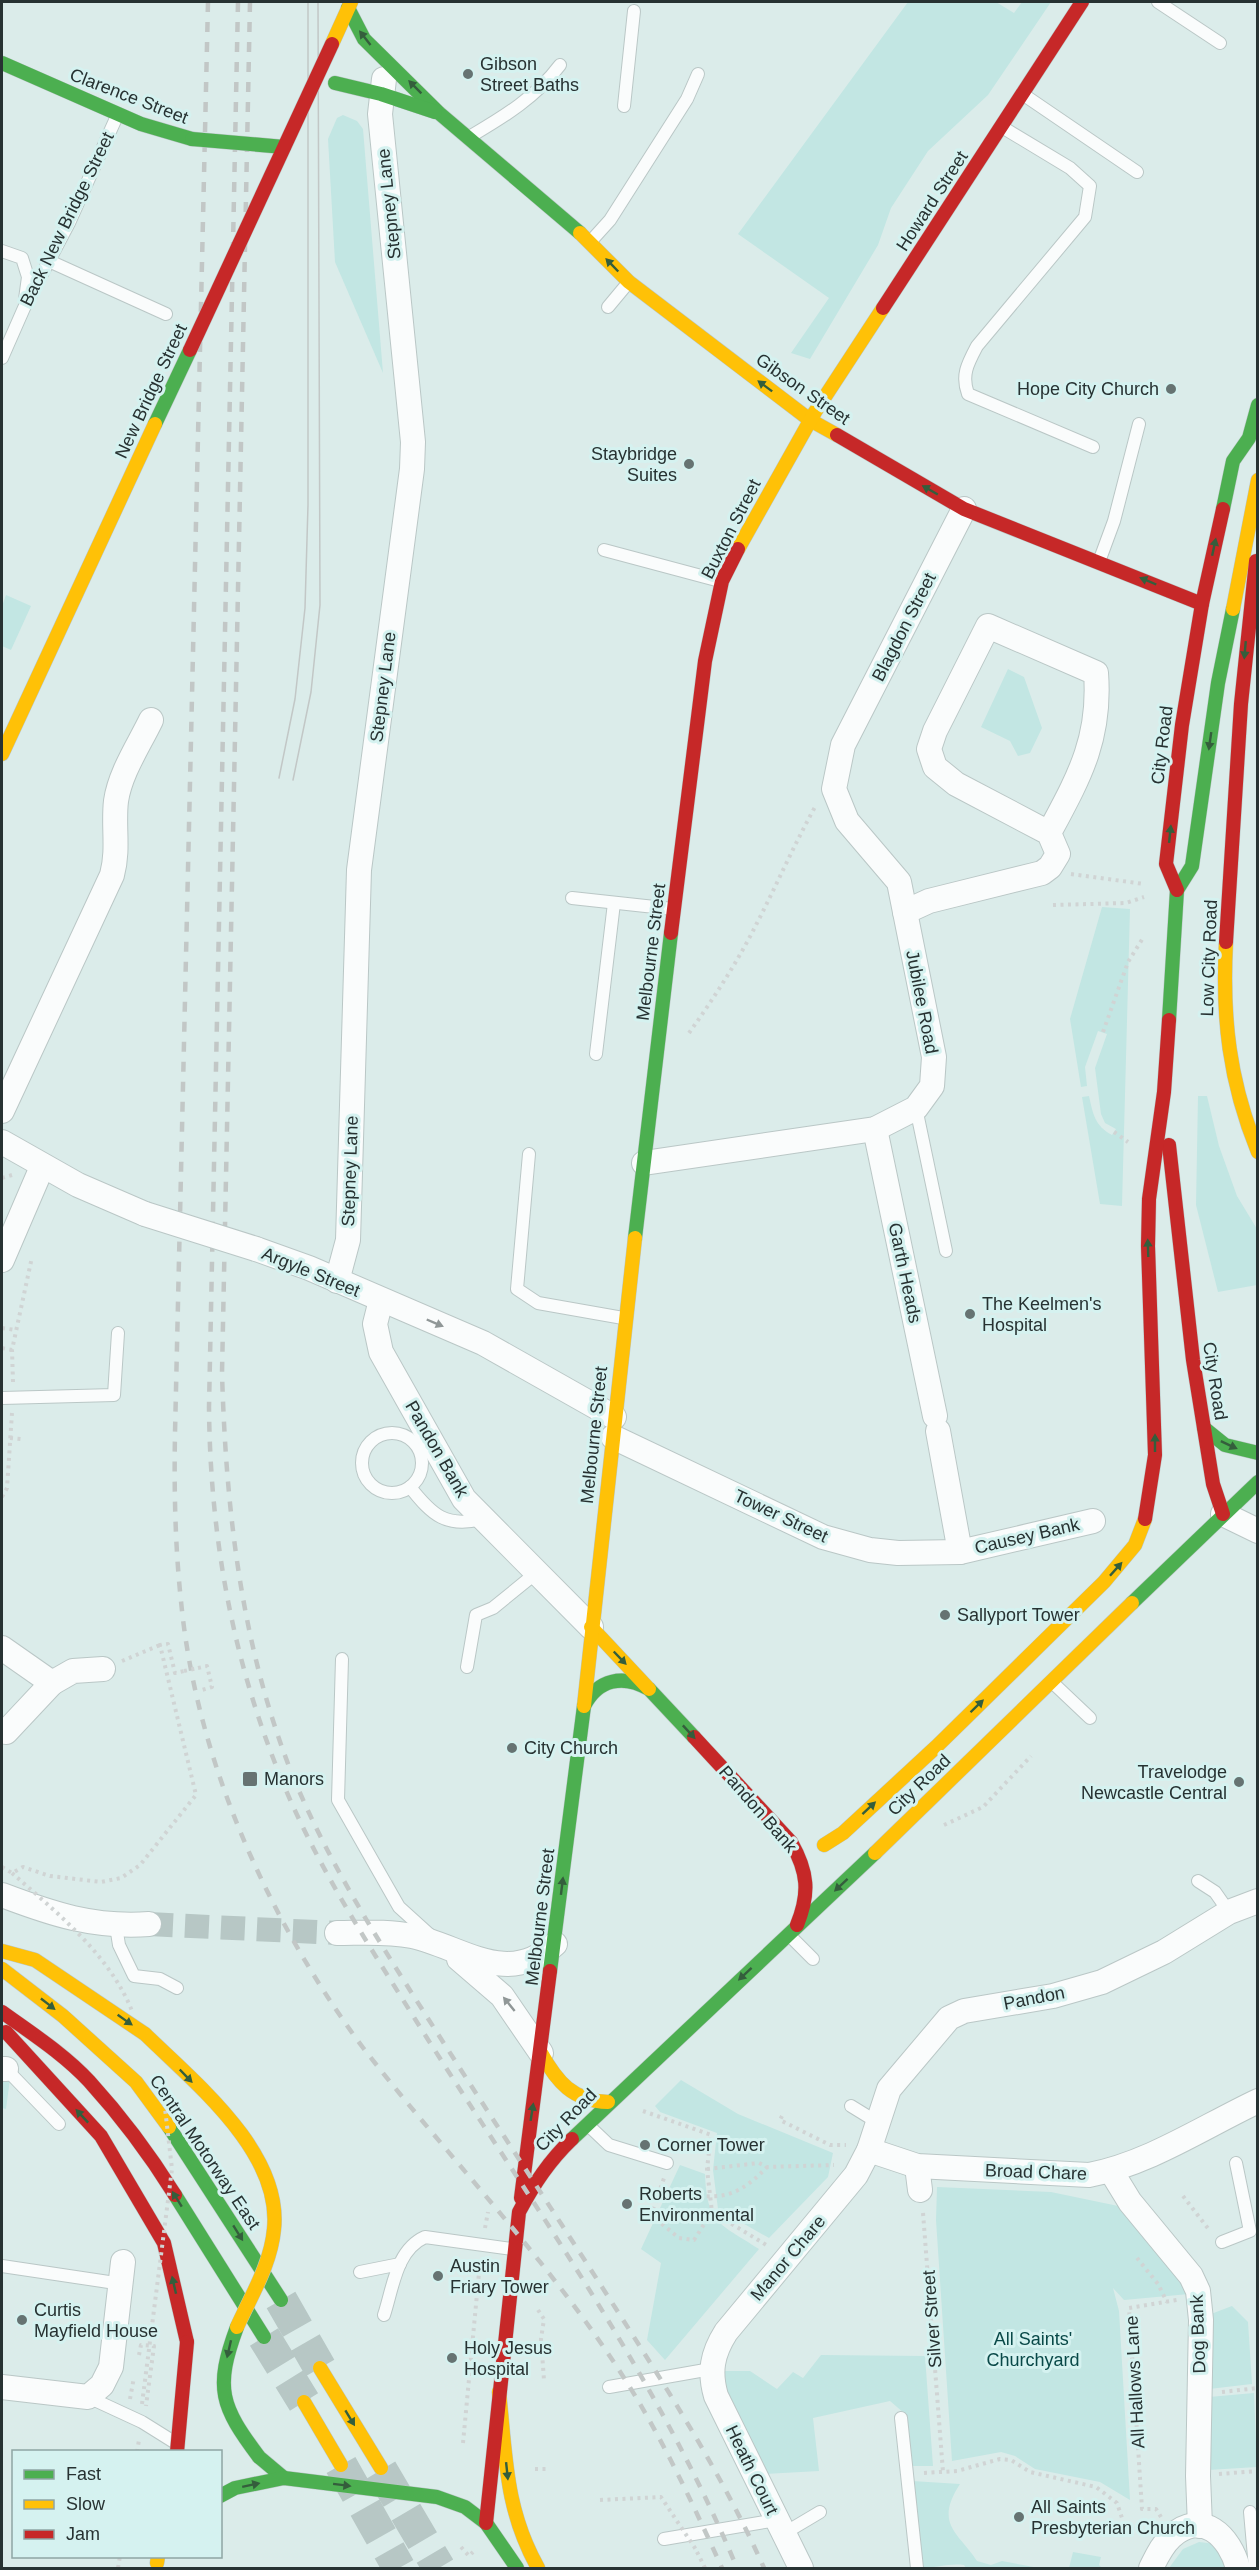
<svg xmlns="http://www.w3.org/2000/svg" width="1259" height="2570" viewBox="0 0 1259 2570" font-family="Arial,sans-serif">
  <rect width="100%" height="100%" fill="#dbecea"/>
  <g fill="#c2e6e3">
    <path d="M908 2H996L1014 13 1022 2H1051L988 95 928 151 891 208 878 245 810 359 791 353 829 298 738 234Z"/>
    <path d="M343 115 357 121 363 129 383 373 335 262 328 139 337 118Z"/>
    <path d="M6 595 31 606 11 650 2 646V606Z"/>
    <path d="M1008 669 1024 677 1042 728 1030 753 1018 756 1010 741 981 727Z"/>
    <path d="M1102 907 1130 909 1122 1206 1100 1204 1082 1097 1089 1096C1093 1114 1095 1126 1112 1135L1116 1129 1105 1123 1101 1114 1095 1068 1107 1034 1098 1031 1085 1067 1087 1086 1081 1087 1070 1019Z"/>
    <path d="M1198 1096H1207L1219 1146 1237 1196 1257 1229V1285L1218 1292 1196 1205Z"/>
    <path d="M2 2078 10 2079 6 2109 2 2108Z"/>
    <path d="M681 2080 738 2114 833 2153 828 2177 769 2238 718 2209 713 2170 717 2133 660 2112 655 2106Z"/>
    <path d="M680 2165 705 2174C707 2224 719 2223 759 2249L665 2360 647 2340 661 2263 641 2249Z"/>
    <path d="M937 2187 1051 2192 1123 2207 1173 2268 1189 2294 1124 2300 1113 2288 1119 2311 1130 2500 1100 2482 1035 2469 1015 2456 1001 2452 952 2461 936 2220Z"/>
    <path d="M1232 2306 1248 2322 1252 2384 1209 2389 1211 2314Z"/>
    <path d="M821 2355 925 2356 933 2466H912L904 2413 890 2401 813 2418 819 2471 765 2474 718 2371H750L777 2389 793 2372 803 2378Z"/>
    <path d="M1254 2393 1257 2467 1208 2470 1209 2397Z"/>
    <path d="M912 2481 960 2484C934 2524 958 2532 977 2561L991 2565 1002 2561 1039 2568H966L964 2565C949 2563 937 2568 922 2568Z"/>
    <path d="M1199 2542 1216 2544 1231 2568H1169L1183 2549Z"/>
    <path d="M1073 2552 1101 2557 1099 2565 1102 2568H1069Z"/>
  </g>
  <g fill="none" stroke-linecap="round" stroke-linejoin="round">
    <path stroke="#b7c7c5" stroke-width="24" stroke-dasharray="24 12" stroke-linecap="butt" d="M149 1924 337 1933"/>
    <g stroke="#b7c7c5" stroke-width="33" stroke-dasharray="33 16" stroke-linecap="butt">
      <path d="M281 2300 320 2368"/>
      <path d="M264 2337 304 2402"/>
      <path d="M341 2465 399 2568"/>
      <path d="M381 2470 439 2568"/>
    </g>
    <g stroke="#bac7c6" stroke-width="14">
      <g id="lane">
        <path d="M1158 2 1220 43"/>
        <path d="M1024 95 1137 172"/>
        <path d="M624 106 634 11"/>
        <path d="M1002 127 1070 168 1090 186 1085 217 977 346C968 363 961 375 968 394L1093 447"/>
        <path d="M471 136C505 116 536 97 560 65"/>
        <path d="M591 241 610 220 687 99 698 74"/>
        <path d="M2 251 22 258 28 277 25 299"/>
        <path d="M49 261 166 314"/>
        <path d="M608 307 628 283"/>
        <path d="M2 358 24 308 69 223 117 116"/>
        <path d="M604 550 720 581"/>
        <path d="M1100 559 1114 521 1139 424"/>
        <path d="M572 898 673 909"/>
        <path d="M596 1054 614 903"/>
        <path d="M916 1108 946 1251"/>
        <path d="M529 1154 517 1289 538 1303 623 1318"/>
        <path d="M2 1398 114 1395 118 1333"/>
        <circle cx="392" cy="1463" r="30"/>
        <path d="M410 1487C432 1515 446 1528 482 1519"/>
        <path d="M342 1659 338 1800 399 1907 431 1936"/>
        <path d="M467 1667 476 1615 493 1608 536 1573"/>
        <path d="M1053 1683 1090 1718"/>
        <path d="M1198 1881 1215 1892 1229 1912"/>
        <path d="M116 1926 119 1945 134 1976 160 1979 177 1988"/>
        <path d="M789 1935 813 1959"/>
        <path d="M6 2069 59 2124"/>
        <path d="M851 2106 877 2122"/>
        <path d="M589 2126 609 2145 667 2163"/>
        <path d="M1222 2242 1250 2231 1236 2163"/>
        <path d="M2 2266 122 2284"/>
        <path d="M360 2272 400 2264"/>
        <path d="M384 2315C393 2288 396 2250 425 2237L512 2249"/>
        <path d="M609 2387 711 2369"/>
        <path d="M88 2397 142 2422 174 2442"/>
        <path d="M901 2418 917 2568"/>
        <path d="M1250 2512 1255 2568"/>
        <path d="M783 2534 820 2512"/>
        <path d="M664 2539 777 2520"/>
      </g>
    </g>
    <g stroke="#bac7c6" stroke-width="26">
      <g id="street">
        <path d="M905 912 929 901 1042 873 1050 867 1058 854 1049 833 956 784 935 767 929 749 935 731 988 626 1096 673C1101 739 1079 777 1049 833"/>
        <path d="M2 1111 112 875C119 849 113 826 116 801 120 773 139 745 151 720"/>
        <path d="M875 1129 935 1416"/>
        <path d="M2 1142 78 1185 145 1214"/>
        <path d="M644 1163 875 1129 916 1108 932 1086 934 1057 899 882 847 821 834 789 843 745 964 509"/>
        <path d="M256 1249 309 1268 483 1343 614 1417"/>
        <path d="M2 1260 42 1167"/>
        <path d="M337 1281 348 1240 359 870 412 469 413 442 380 114 384 79"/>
        <path d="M381 1300 375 1324 381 1352 464 1499 591 1627"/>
        <path d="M938 1431 960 1552"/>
        <path d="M613 1437 823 1537 870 1550 898 1553 960 1552 1093 1521"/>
        <path d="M1223 1514 1258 1531"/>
        <path d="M2 1648 52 1683 73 1671 103 1669"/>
        <path d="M6 1732 52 1683"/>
        <path d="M2 1895C52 1914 94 1928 149 1924"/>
        <path d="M337 1933C362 1933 387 1931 412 1936 462 1947 507 1988 555 1944"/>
        <path d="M459 1959 502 1996 541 2053"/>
        <path d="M2 2069H6"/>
        <path d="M869 2150 917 2166 1089 2175C1148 2164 1203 2127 1258 2101"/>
        <path d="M917 2166 920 2190"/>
        <path d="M1111 2171 1130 2202 1191 2276 1198 2291 1201 2320 1198 2476 1200 2526"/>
        <path d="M2 2387 88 2397 102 2385 111 2367 123 2262"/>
        <path d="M801 2568 716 2396C709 2372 712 2354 726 2332L856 2175 869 2150 889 2089 949 2018 964 2011 1053 1996 1102 1982 1164 1952 1229 1912 1258 1901"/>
        <path d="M1151 2568C1156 2558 1162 2545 1171 2537 1202 2508 1230 2537 1238 2568"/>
      </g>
    </g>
    <g stroke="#bac7c6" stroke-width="15">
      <g id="fast">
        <path d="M348 8 364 39 439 113 580 233"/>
        <path d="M2 63 141 124 192 139"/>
        <path d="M335 83 381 94 435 112"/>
        <path d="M155 424 190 350"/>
        <path d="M1223 509 1233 461 1249 438 1258 405"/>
        <path d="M1169 1020 1177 890 1192 866 1218 683 1233 609"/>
        <path d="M635 1238 671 933"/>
        <path d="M1204 1428 1225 1445 1258 1453"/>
        <path d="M1132 1603 1258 1482"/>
        <path d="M550 1971 584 1706C598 1679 623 1674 649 1689L694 1737"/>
        <path d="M169 2127 281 2300"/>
        <path d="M572 2139 875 1853"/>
        <path d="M175 2195 264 2337"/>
        <path d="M259 2457 284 2478"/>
        <path d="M220 2496 235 2488 284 2478 437 2497 465 2507 486 2523 517 2568"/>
      </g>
    </g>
    <g stroke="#bac7c6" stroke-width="15">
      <g id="slow">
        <path d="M332 44 351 2"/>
        <path d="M580 233 629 282 810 420 837 435"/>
        <path d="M738 549 815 412 883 308"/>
        <path d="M1233 609 1258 480"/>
        <path d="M2 754 155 424"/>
        <path d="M1226 942C1222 1018 1229 1081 1258 1152"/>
        <path d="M591 1627 649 1689"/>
        <path d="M584 1706 635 1238"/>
        <path d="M824 1845 843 1833 936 1747 1104 1582 1135 1545 1145 1519"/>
        <path d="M875 1853 1132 1603"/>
        <path d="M2 1951 35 1960 145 2034"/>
        <path d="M2 1969 63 2016 136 2082 169 2127"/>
        <path d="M541 2053C557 2082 573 2101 608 2102"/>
        <path d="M320 2368 381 2468"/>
        <path d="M499 2392C506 2457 505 2509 538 2568"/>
        <path d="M304 2402 341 2465"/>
        <path d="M157 2563 158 2556"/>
      </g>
    </g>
    <g stroke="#bac7c6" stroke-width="15">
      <g id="jam">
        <path d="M883 308 1082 2"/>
        <path d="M837 435 964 509 1202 604"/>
        <path d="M1177 890 1166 864 1182 725 1202 604 1223 509"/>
        <path d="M671 933 705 661 722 581 738 549"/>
        <path d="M1226 942 1241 704 1256 561"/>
        <path d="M1169 1145 1193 1360 1213 1484 1223 1514"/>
        <path d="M1145 1519 1155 1455 1148 1246 1149 1199 1164 1092 1169 1020"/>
        <path d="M694 1737 791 1842C808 1872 810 1893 797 1925"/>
        <path d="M2 2012C31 2033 64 2054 89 2081 120 2115 150 2155 175 2195"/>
        <path d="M6 2032 101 2136 164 2243 187 2342"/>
        <path d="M521 2198 550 1971"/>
        <path d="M486 2523 519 2212C534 2184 549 2161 572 2139"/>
      </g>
    </g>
    <g stroke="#d0d4d4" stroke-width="4" stroke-dasharray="3 4.5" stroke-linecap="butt">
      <path d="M1071 874 1144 884"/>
      <path d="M1053 905 1126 903 1144 897"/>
      <path d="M1103 1032 1128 962 1143 938"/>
      <path d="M689 1033C714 998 738 961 757 923 777 884 794 845 815 807"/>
      <path d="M1114 1132 1128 1142"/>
      <path d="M2 1178 12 1175"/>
      <path d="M2 1328 15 1330"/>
      <path d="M2 1348 12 1350"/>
      <path d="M13 1382 12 1350 32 1257"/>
      <path d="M10 1438 21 1439"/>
      <path d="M2 1497 7 1488 12 1413"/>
      <path d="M122 1661 160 1645"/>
      <path d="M198 1668 207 1666 212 1687 202 1690"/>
      <path d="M944 1825 983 1807 1031 1756"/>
      <path d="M2 1867 12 1873 23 1867 50 1876 101 1882 121 1878 140 1865 196 1795 160 1645 168 1644 175 1673 184 1671"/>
      <path d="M643 2111 711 2135 707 2169 712 2212 694 2240 679 2238 651 2215 664 2178"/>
      <path d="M782 2116 780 2120 830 2145H846"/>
      <path d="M707 2169 759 2163 767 2167 834 2165"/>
      <path d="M662 2191C711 2197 730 2206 767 2167"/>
      <path d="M1183 2196 1210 2231"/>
      <path d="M712 2212 768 2246"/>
      <path d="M923 2213 943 2472"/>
      <path d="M485 2228 488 2212"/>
      <path d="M1137 2258 1158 2284 1167 2302"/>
      <path d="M538 2310 544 2319 541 2339 544 2380"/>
      <path d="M139 2355 141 2345 154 2346 146 2406"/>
      <path d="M1222 2392 1258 2388"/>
      <path d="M130 2399 134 2377"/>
      <path d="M463 2443 480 2262"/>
      <path d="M137 2452 139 2440"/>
      <path d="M535 2469H546"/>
      <path d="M924 2473 957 2471 1000 2459 1011 2460 1030 2472 1096 2487 1117 2503 1122 2518"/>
      <path d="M1219 2474 1258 2471"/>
      <path d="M1161 2517 1156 2509H1142L1129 2308 1177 2300"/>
      <path d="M461 2547 469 2556 473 2552"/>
      <path d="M697 2552 705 2568"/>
      <path d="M118 2568 120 2556"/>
    </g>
    <use href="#lane" stroke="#fafcfc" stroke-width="12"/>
    <use href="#street" stroke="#fafcfc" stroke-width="24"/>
    <use href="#fast" stroke="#4caf50" stroke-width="14"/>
    <use href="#slow" stroke="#ffc107" stroke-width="14"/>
    <use href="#jam" stroke="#c62828" stroke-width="14"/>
    <g stroke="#c2c7c6" stroke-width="1.5">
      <path d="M279 778 295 699 305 608 308 505V2"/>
      <path d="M293 780 311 692 320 605 318 2"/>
    </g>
    <g stroke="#c2c7c6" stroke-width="4.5" stroke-dasharray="10 10" stroke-linecap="butt">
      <path d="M208 2 175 1433C174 1489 175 1545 181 1601 196 1760 269 1922 364 2049 448 2157 544 2255 619 2370 660 2433 691 2500 722 2568"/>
      <path d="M238 2 209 1407C210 1529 230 1648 275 1763 310 1855 363 1936 415 2019 528 2199 655 2371 737 2568"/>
      <path d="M250 2 222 1373C226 1510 241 1645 292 1774 329 1865 383 1948 436 2031 496 2125 558 2218 618 2312 671 2395 724 2478 764 2568"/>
    </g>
    <g stroke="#bac7c6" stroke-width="26" stroke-linecap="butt">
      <path id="street-bridge" d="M145 1214 256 1249"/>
    </g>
    <g stroke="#bac7c6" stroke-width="15" stroke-linecap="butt">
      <g id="fast-bridge">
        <path d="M192 139 284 147"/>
        <path d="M237 2327C214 2389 221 2406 259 2457"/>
      </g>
    </g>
    <g stroke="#bac7c6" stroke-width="15" stroke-linecap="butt">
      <path id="slow-bridge" d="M145 2034C195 2083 282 2152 274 2229 271 2264 251 2296 237 2327"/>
    </g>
    <g stroke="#bac7c6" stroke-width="15" stroke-linecap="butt">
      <g id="jam-bridge">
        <path d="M190 350 332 44"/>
        <path d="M177 2452 187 2342"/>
      </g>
    </g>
    <g stroke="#d0d4d4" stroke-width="4" stroke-dasharray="3 4.5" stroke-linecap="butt">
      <path d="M184 1671 198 1668"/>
      <path d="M12 1873C56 1912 110 1955 132 2011"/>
      <path d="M142 2404 172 2169 163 2091"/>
      <path d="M600 2500 661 2497 697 2551"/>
    </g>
    <use href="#street-bridge" stroke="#fafcfc" stroke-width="24"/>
    <use href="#fast-bridge" stroke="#4caf50" stroke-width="14"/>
    <use href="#slow-bridge" stroke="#ffc107" stroke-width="14"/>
    <use href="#jam-bridge" stroke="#c62828" stroke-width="14"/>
  </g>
  <defs><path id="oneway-solid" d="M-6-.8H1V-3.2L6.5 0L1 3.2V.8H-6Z" transform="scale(1.5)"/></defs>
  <g fill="#345e3c">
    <use href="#oneway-solid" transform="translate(365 38) rotate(-128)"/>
    <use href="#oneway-solid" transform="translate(415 87) rotate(-135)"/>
    <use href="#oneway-solid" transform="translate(612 265) rotate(-134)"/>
    <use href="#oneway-solid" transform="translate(765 386) rotate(-143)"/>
    <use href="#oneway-solid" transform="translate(930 490) rotate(-150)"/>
    <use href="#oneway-solid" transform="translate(1214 547) rotate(-78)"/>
    <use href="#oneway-solid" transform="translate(1148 581) rotate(-157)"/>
    <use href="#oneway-solid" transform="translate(1245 650) rotate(95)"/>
    <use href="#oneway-solid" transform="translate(1210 741) rotate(98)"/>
    <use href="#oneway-solid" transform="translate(1170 834) rotate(-84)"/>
    <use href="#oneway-solid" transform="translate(1148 1248) rotate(-92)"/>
    <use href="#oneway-solid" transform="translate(1155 1443) rotate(-90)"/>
    <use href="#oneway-solid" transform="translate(1229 1445) rotate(25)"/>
    <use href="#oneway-solid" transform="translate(1116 1569) rotate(-48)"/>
    <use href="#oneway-solid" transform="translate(620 1658) rotate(46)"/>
    <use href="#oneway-solid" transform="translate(977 1706) rotate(-44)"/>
    <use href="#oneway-solid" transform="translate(689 1732) rotate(47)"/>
    <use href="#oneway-solid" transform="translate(869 1808) rotate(-43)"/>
    <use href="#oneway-solid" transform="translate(841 1885) rotate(137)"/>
    <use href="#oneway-solid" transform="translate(562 1886) rotate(-83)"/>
    <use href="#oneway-solid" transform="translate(745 1974) rotate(137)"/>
    <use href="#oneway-solid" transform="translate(48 2004) rotate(38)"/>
    <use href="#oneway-solid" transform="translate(125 2020) rotate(35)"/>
    <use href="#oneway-solid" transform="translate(186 2076) rotate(46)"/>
    <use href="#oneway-solid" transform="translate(532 2112) rotate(-81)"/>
    <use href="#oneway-solid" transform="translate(82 2116) rotate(-133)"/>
    <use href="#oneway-solid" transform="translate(177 2199) rotate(-122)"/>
    <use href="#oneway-solid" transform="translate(238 2233) rotate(58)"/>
    <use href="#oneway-solid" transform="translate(174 2285) rotate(-103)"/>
    <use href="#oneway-solid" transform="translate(229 2349) rotate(103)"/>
    <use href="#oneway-solid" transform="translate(350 2418) rotate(59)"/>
    <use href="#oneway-solid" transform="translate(507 2471) rotate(84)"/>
    <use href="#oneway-solid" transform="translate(251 2485) rotate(-12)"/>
    <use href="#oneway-solid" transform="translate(342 2485) rotate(7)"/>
  </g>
  <g fill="#909797">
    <use href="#oneway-solid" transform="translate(435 1323) rotate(23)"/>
    <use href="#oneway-solid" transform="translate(509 2004) rotate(-129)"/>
  </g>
  <g fill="#667372" stroke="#d5f2f0" stroke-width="2">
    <circle cx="468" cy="74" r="6"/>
    <circle cx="1171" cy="389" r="6"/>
    <circle cx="689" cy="464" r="6"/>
    <circle cx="970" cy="1314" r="6"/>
    <circle cx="945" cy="1615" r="6"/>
    <circle cx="512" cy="1748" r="6"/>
    <rect x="242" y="1771" width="16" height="16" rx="3"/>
    <circle cx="1239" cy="1782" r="6"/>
    <circle cx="645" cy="2145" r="6"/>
    <circle cx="627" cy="2204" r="6"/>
    <circle cx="438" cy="2276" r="6"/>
    <circle cx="22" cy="2320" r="6"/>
    <circle cx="452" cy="2358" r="6"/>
    <circle cx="1019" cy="2517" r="6"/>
  </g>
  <g text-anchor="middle" stroke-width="6" stroke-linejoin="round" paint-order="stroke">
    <g font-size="18" fill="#273232" stroke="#d5f2f0" text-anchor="start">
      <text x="480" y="70">Gibson<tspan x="480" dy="21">Street Baths</tspan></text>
      <text x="1159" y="395" text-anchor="end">Hope City Church</text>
      <text x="677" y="460" text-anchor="end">Staybridge<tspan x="677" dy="21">Suites</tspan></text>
      <text x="982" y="1310">The Keelmen's<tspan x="982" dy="21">Hospital</tspan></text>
      <text x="957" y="1621">Sallyport Tower</text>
      <text x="524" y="1754">City Church</text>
      <text x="1227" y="1778" text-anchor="end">Travelodge<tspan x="1227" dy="21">Newcastle Central</tspan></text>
      <text x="264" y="1785">Manors</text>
      <text x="657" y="2151">Corner Tower</text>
      <text x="639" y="2200">Roberts<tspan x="639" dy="21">Environmental</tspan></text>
      <text x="450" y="2272">Austin<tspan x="450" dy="21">Friary Tower</tspan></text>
      <text x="34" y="2316">Curtis<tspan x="34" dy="21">Mayfield House</tspan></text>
      <text x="464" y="2354">Holy Jesus<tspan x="464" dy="21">Hospital</tspan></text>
      <text x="1031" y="2513">All Saints<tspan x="1031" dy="21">Presbyterian Church</tspan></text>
    </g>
    <g font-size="18" fill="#273232" stroke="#d5f2f0">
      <text transform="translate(129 96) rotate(21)" y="6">Clarence Street</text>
      <text transform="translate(932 201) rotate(-57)" y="6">Howard Street</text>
      <text transform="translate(389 204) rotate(-96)" y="6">Stepney Lane</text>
      <text transform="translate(67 219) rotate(-64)" y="6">Back New Bridge Street</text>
      <text transform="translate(803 389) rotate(35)" y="6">Gibson Street</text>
      <text transform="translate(151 391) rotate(-65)" y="6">New Bridge Street</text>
      <text transform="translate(731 529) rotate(-63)" y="6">Buxton Street</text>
      <text transform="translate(904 627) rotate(-63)" y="6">Blagdon Street</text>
      <text transform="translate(383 687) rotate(-83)" y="6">Stepney Lane</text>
      <text transform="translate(1162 745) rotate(-83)" y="6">City Road</text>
      <text transform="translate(651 952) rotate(-83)" y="6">Melbourne Street</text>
      <text transform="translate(1209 958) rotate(-88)" y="6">Low City Road</text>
      <text transform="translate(922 1002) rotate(79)" y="6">Jubilee Road</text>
      <text transform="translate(350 1171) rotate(-88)" y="6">Stepney Lane</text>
      <text transform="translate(311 1272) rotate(22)" y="6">Argyle Street</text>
      <text transform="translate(905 1273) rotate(78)" y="6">Garth Heads</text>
      <text transform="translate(1215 1381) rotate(81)" y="6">City Road</text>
      <text transform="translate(594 1435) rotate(-84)" y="6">Melbourne Street</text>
      <text transform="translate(437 1449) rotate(60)" y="6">Pandon Bank</text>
      <text transform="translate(781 1516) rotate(25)" y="6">Tower Street</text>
      <text transform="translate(1027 1536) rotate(-13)" y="6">Causey Bank</text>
      <text transform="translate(919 1785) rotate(-44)" y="6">City Road</text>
      <text transform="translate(758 1809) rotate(49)" y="6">Pandon Bank</text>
      <text transform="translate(540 1917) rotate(-83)" y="6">Melbourne Street</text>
      <text transform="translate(1034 1998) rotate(-11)" y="6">Pandon</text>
      <text transform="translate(566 2120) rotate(-46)" y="6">City Road</text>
      <text transform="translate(205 2152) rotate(56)" y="6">Central Motorway East</text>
      <text transform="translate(1036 2172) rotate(2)" y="6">Broad Chare</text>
      <text transform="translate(788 2258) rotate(-50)" y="6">Manor Chare</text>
      <text transform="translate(932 2319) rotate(-94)" y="6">Silver Street</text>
      <text transform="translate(1198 2334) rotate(-92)" y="6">Dog Bank</text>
      <text transform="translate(1135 2382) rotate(-93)" y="6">All Hallows Lane</text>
      <text transform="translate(752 2470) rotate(64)" y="6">Heath Court</text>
    </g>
    <g font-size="18" fill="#094948" stroke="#d5f2f0">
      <text x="1033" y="2345">All Saints'<tspan x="1033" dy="21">Churchyard</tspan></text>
    </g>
  </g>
  <rect width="1259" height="2570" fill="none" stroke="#273232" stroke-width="6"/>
  <rect x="12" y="2450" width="210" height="108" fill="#d5f2f0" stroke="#8fa5a4" stroke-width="1.5"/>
  <rect x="24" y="2470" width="30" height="9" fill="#4caf50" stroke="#8fa5a4" stroke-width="1.5"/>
  <text x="66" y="2480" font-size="18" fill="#273232">Fast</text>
  <rect x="24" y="2500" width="30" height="9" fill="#ffc107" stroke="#8fa5a4" stroke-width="1.5"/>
  <text x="66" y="2510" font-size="18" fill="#273232">Slow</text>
  <rect x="24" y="2530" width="30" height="9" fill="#c62828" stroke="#8fa5a4" stroke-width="1.5"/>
  <text x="66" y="2540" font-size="18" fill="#273232">Jam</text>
</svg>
